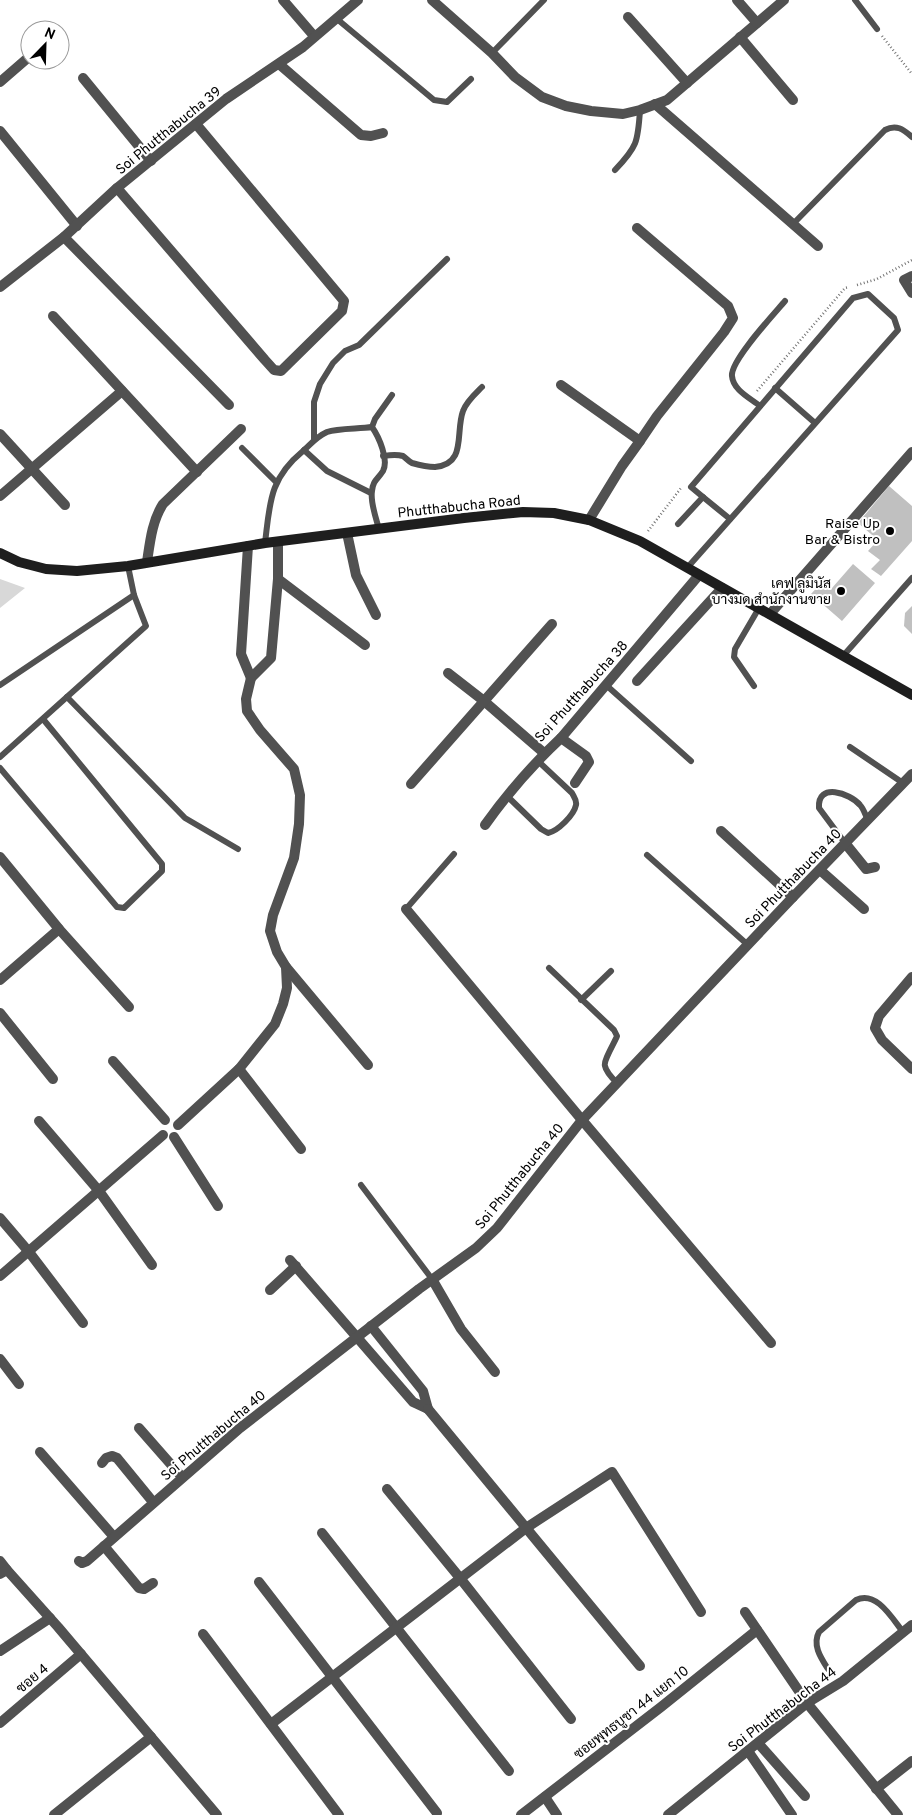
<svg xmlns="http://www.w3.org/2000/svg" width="912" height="1815" viewBox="0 0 912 1815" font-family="Overpass,Sarabun,sans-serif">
  <rect width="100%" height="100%" fill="#fff"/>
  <path fill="#d8d8d8" d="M0 579 25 588 0 608Z"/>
  <g fill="#c0c0c0">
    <path d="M889 486 912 506V541L881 576 871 569 880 560 868 551 878 540 858 523Z"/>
    <path d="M853 564 875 583 842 621 811 594 823 581 832 588Z"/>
    <path d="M912 606V634L904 626 905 613Z"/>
  </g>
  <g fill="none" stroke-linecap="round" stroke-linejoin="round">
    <g stroke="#737373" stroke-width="2.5" stroke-dasharray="1 2.5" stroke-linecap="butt">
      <path d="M882 36 912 74"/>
      <path d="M857 285 877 279 912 260"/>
      <path d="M757 391 845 288 849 287"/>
      <path d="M648 531 681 488"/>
    </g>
    <g stroke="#515151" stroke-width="6">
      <path d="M855 0 877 29"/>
      <path d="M337 19 434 100 447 102 471 79"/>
      <path d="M492 53 544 0"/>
      <path d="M615 170C637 147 638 142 640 110"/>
      <path d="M793 224 885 130C896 124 903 129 912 137"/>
      <path d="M775 388 815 423"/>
      <path d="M760 406C750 398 733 390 732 376 730 361 774 314 785 301"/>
      <path d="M314 439V402L320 384 333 363 345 351 359 345 447 259"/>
      <path d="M242 448 276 482"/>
      <path d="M304 450 327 471 371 493"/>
      <path d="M383 456C390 455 396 454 403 456 406 458 408 461 412 463 419 465 428 467 435 467 467 464 455 433 463 411 466 402 475 394 482 387"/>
      <path d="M703 497 730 519"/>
      <path d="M678 524 703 497 691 487 853 298 868 294 894 318 898 330 687 568"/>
      <path d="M379 529C376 518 370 502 372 491 373 480 378 479 383 471 389 460 379 437 372 427L375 419 392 395"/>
      <path d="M265 543C270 503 269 479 303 451 311 444 316 437 327 432 338 428 359 429 372 427"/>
      <path d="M843 656 912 578"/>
      <path d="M0 685 134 595"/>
      <path d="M606 685 691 761"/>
      <path d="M754 686 734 657 735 649 759 608"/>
      <path d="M67 697 185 818 238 849"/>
      <path d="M850 747 903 783"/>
      <path d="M0 757 146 626 134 595 128 566"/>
      <path d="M0 768 117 907 124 908 162 871V864L43 719"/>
      <path d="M506 795 541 829 548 833C558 831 574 815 576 805 577 800 574 797 572 793L538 761"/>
      <path d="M845 843 819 808C817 782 850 793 860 805 864 809 865 815 868 820"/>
      <path d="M647 855 748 945"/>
      <path d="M406 909 454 854"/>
      <path d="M549 968 614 1030 617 1036C615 1042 603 1061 605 1066 606 1072 613 1079 617 1083"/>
      <path d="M581 1000 611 971"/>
      <path d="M361 1185 432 1279"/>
      <path d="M828 1669C821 1658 812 1645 819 1632L856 1600C876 1590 892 1618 903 1632"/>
    </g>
    <g stroke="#515151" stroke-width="10">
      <path d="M283 0 314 36"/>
      <path d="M432 0 492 53 515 77 542 97 566 106 591 111 623 114 640 110 667 100 784 0"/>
      <path d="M737 0 757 23"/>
      <path d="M628 17 687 83"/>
      <path d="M740 37 793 100"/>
      <path d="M279 64 361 135 371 136 383 133"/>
      <path d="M83 78 151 161"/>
      <path d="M0 82 30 56"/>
      <path d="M655 104 818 246"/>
      <path d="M0 131 77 226"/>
      <path d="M117 188 265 360 274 370 281 371 342 311 344 301 196 124"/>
      <path d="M637 228 728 306 733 318 724 332 657 416 640 441"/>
      <path d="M64 237 229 405"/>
      <path d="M912 276 904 280 912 293"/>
      <path d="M53 316 197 472"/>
      <path d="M561 385 640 441 622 466 589 520"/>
      <path d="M0 434 65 505"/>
      <path d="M0 496 122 391"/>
      <path d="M347 533 356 575 376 615"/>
      <path d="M248 546 241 654 251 678"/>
      <path d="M147 562C150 542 152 521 163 504L241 429"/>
      <path d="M278 579 365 645"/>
      <path d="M770 614 912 452"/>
      <path d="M448 673 484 701 544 753"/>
      <path d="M637 681 722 588"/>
      <path d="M561 738 586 756 589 762 575 783"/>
      <path d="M411 784 552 624"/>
      <path d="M485 825C508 793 532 765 561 738L699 575"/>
      <path d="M721 831 793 897"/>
      <path d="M845 843 866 869 875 867"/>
      <path d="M0 857 59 929 129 1007"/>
      <path d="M820 870 864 909"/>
      <path d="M406 909 582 1120 771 1343"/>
      <path d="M286 967 368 1065"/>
      <path d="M912 977 879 1016 875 1028 882 1040 912 1069"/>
      <path d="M0 980 59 929"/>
      <path d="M0 1013 53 1079"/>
      <path d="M113 1061 165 1120"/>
      <path d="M239 1069 301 1149"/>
      <path d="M39 1121 99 1191 152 1265"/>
      <path d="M178 1125 239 1069 275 1024 283 1004 287 988 286 967 277 952 270 931 273 915 294 858 299 824 300 795 294 769 260 730 247 711 246 699 251 678 271 658 278 579V542"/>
      <path d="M174 1137 218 1206"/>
      <path d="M0 1218 29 1252 83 1323"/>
      <path d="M290 1260 413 1402 428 1409 423 1391 371 1326"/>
      <path d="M0 1276 163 1135"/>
      <path d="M432 1279 461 1329 495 1372"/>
      <path d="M270 1290 296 1266"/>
      <path d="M0 1359 19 1384"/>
      <path d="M428 1409 640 1666"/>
      <path d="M139 1428 182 1477"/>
      <path d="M40 1452 114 1537"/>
      <path d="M102 1463 106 1458 112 1456 117 1458 153 1502"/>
      <path d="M387 1489 460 1578 571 1719"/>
      <path d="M322 1533 509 1771"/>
      <path d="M104 1546 139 1588 144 1589 153 1583"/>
      <path d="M0 1561 7 1570"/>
      <path d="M79 1561 82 1563 87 1561 240 1428 419 1289 476 1248 497 1228 582 1120 793 897 912 774"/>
      <path d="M0 1574 7 1570 58 1627 217 1815"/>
      <path d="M259 1582 437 1813"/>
      <path d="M745 1612 807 1703 898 1815"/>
      <path d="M203 1634 339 1815"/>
      <path d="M0 1651 50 1618"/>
      <path d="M0 1723 81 1654"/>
      <path d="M271 1724 526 1528 612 1472 701 1612"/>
      <path d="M758 1743 805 1796"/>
      <path d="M748 1751 792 1815"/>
      <path d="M876 1789 912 1761"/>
      <path d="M545 1797 557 1815"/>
      <path d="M54 1815 151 1737"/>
      <path d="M521 1815 661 1707 757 1630"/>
      <path d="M668 1815 807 1703 843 1681 912 1625"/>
    </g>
    <path stroke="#515151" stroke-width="10" d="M0 287 64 237 117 188 226 99 303 47 358 0"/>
    <path stroke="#1e1e1e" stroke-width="10" d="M0 553 19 562 46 569 77 571 128 566 265 543 464 518 523 512 554 513 589 520 640 541 912 695"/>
  </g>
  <g fill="#000" stroke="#fff" stroke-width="2">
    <circle cx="890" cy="531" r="5"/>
    <circle cx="841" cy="591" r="5"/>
  </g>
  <g text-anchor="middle" stroke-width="4" stroke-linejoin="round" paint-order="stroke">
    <g font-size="14" fill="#000" stroke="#fff">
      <text transform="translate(168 130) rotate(-39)" y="5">Soi Phutthabucha 39</text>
      <text transform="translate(459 506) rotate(-6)" y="5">Phutthabucha Road</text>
      <text transform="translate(581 691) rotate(-48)" y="5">Soi Phutthabucha 38</text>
      <text transform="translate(793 878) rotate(-46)" y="5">Soi Phutthabucha 40</text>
      <text transform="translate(519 1176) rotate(-51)" y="5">Soi Phutthabucha 40</text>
      <text transform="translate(213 1435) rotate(-40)" y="5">Soi Phutthabucha 40</text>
      <text transform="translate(32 1678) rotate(-40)" y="5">ซอย 4</text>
      <text transform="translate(782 1709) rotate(-37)" y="5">Soi Phutthabucha 44</text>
      <text transform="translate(631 1712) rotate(-38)" y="5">ซอยพุทธบูชา 44 แยก 10</text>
    </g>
    <g font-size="14" fill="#000" stroke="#fff" text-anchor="end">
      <text x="880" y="528">Raise Up<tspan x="880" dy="16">Bar &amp; Bistro</tspan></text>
      <text x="831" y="588">เคฟ ลูมินัส<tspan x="831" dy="16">บางมด สำนักงานขาย</tspan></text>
    </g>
  </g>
  <g transform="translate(45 45) rotate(23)"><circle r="24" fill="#ffffff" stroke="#999999"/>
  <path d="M0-4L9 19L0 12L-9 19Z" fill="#000000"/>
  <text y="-8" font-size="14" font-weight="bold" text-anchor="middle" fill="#000000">N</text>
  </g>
</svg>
